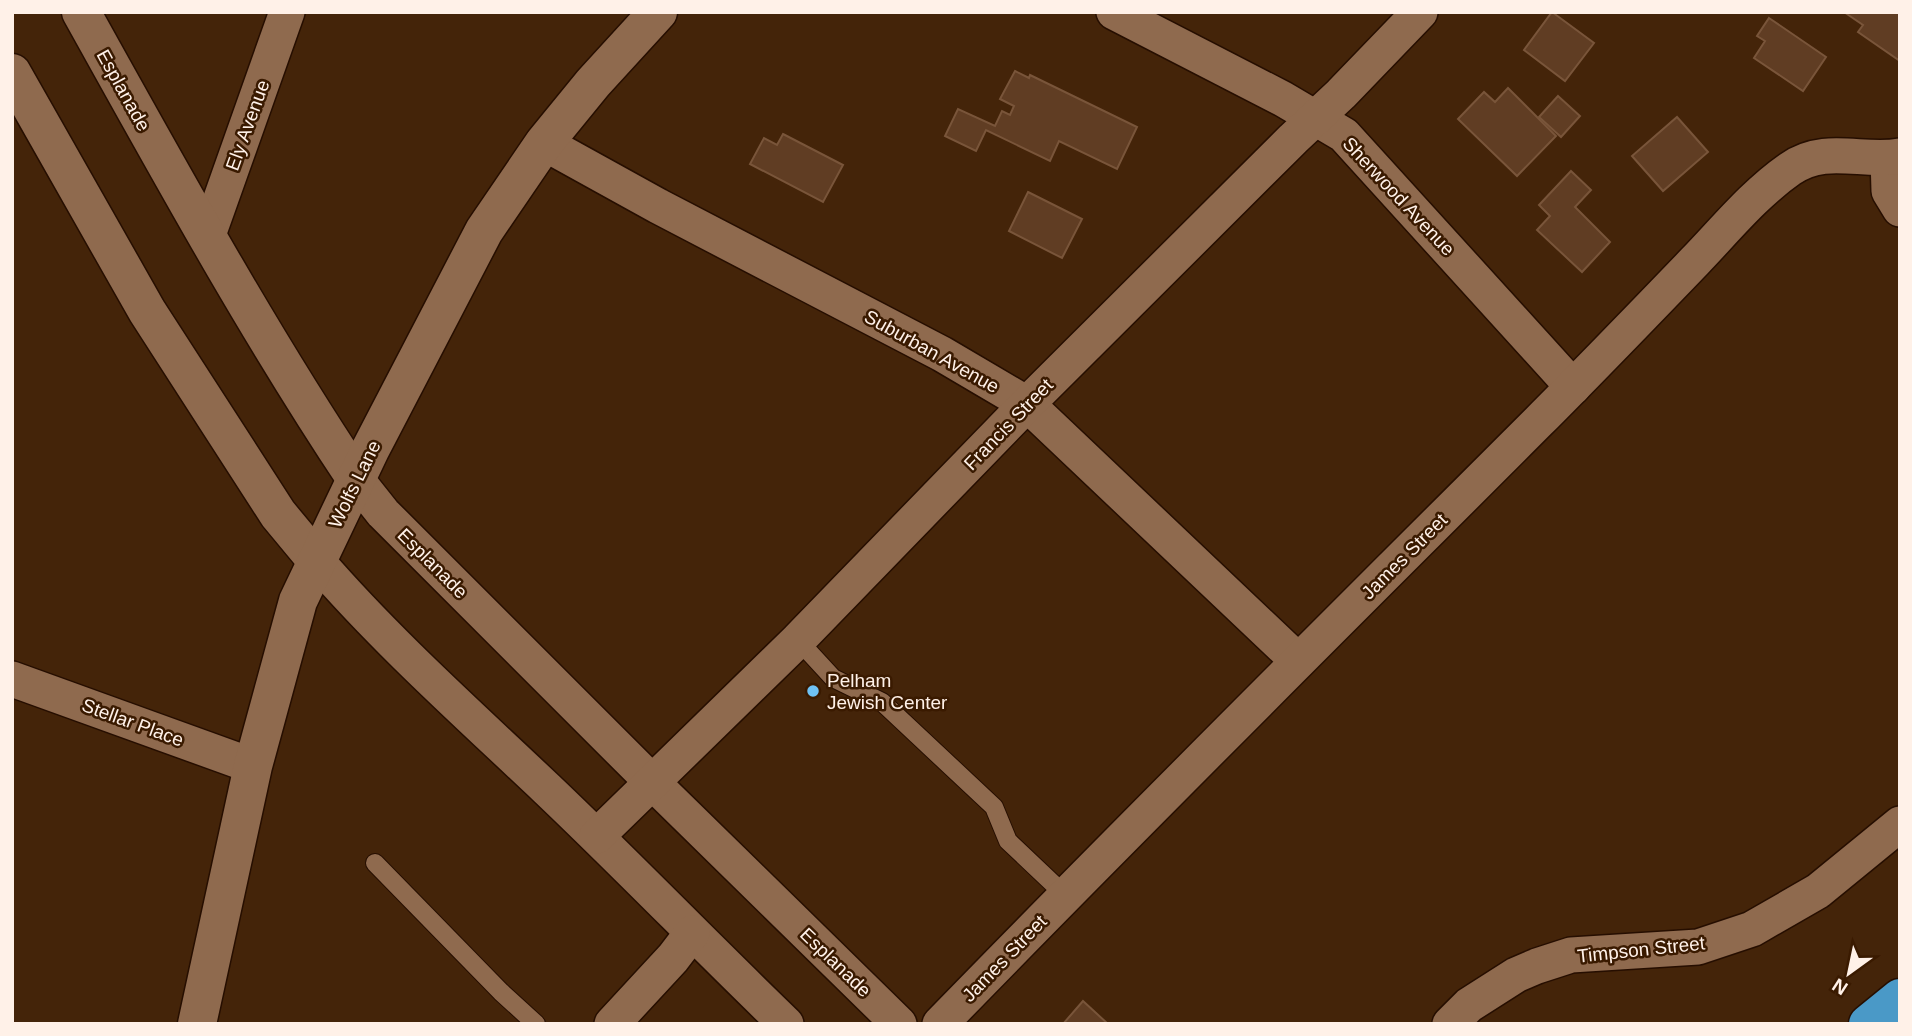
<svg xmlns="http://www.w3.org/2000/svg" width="1912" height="1036" viewBox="0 0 1912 1036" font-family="Arial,sans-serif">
  <rect width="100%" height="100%" fill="#442409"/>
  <g fill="#603d23" stroke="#79553a" stroke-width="2">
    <path d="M1552 12 1594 43 1565 81 1524 50Z"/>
    <path d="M1844 12H1900V61L1858 32 1863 25Z"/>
    <path d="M1769 18 1826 57 1803 91 1754 58 1765 41 1757 36Z"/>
    <path d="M1015 71 1029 78 1030 75 1137 127 1117 169 1059 141 1050 161 986 130 976 151 945 136 958 109 995 126 1002 111 1010 115 1014 106 1000 99Z"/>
    <path d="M1508 88 1556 136 1517 176 1458 119 1484 92 1495 102Z"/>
    <path d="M1558 96 1580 116 1561 137 1539 117Z"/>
    <path d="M1677 117 1708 152 1663 191 1632 156Z"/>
    <path d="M783 134 843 165 823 202 750 164 764 138 777 145Z"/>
    <path d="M1571 171 1591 190 1575 207 1610 242 1582 272 1537 230 1550 216 1539 205Z"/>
    <path d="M1028 192 1082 219 1062 258 1009 231Z"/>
    <path d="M1083 1001 1108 1024H1063Z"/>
  </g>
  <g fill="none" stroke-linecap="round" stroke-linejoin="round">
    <g stroke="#260e00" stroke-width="20">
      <g id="lane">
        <path d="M798 640 833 678 882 702 994 807 1008 841 1065 895"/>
        <path d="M375 863 501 992 536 1024"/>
      </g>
    </g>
    <g stroke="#260e00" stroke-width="38">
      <g id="street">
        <path d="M1114 12 1283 99 1344 135 1573 387"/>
        <path d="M544 143 658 206 942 354 1027 404 1298 661"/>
        <path d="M1888 158 1889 191 1900 209"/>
        <path d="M207 238 287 12"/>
        <path d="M356 479 383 513 653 783 899 1024"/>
        <path d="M317 561C388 643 469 715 547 789 628 866 705 946 786 1024"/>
        <path d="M12 679 253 766"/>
        <path d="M597 836 798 640 1027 404 1293 139 1341 94 1420 12"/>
        <path d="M612 1024 673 958 692 933"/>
        <path d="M940 1024C1137 821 1338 622 1538 422 1591 369 1643 315 1695 261 1725 230 1754 194 1790 169 1825 144 1863 163 1900 156"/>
        <path d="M1450 1024 1469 1005 1516 975 1537 966 1571 955 1698 947 1752 929 1818 891 1900 824"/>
      </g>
    </g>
    <g stroke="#260e00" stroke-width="41">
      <g id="secondary">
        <path d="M81 12C169 170 256 329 356 479"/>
        <path d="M12 73 147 311 278 514 317 561"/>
        <path d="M197 1024 253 766 298 601 370 450 484 231 544 143 593 83 658 12"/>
      </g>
    </g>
    <g stroke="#260e00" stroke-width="41">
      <path id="highway" d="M1868 1024 1900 998"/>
    </g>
    <use href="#lane" stroke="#8f6a4e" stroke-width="18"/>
    <use href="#street" stroke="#8f6a4e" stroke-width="35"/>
    <use href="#secondary" stroke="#8f6a4e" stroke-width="38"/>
    <use href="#highway" stroke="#4a99c7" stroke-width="38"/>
  </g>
  <circle fill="#6fc2f4" stroke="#3a1a00" stroke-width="2.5" cx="813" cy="691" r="7"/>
  <g text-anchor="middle" stroke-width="5" stroke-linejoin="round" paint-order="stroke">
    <g font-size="19" fill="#fff1e8" stroke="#3a1a00">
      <text transform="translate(124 90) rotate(61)" y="7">Esplanade</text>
      <text transform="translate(247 125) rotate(-70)" y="7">Ely Avenue</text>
      <text transform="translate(1399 196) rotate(47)" y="7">Sherwood Avenue</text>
      <text transform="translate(932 351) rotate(29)" y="7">Suburban Avenue</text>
      <text transform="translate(1008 424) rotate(-46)" y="7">Francis Street</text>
      <text transform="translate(354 484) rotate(-64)" y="7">Wolfs Lane</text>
      <text transform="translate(1404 556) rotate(-45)" y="7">James Street</text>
      <text transform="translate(433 563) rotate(45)" y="7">Esplanade</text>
      <text transform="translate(133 722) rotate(20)" y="7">Stellar Place</text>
      <text transform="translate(1641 949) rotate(-6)" y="7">Timpson Street</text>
      <text transform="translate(1004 958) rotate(-46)" y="7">James Street</text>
      <text transform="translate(836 962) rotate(44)" y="7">Esplanade</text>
    </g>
    <g font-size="19" fill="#fff1e8" stroke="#3a1a00" text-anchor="start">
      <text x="827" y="687">Pelham<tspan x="827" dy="22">Jewish Center</tspan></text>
    </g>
  </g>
  <rect width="1912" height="1036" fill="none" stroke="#fff1e8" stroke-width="28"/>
  <g transform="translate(1849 973) rotate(213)" stroke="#3a1a00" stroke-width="5" paint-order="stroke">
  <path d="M0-5L12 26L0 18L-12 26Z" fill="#fff1e8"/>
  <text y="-10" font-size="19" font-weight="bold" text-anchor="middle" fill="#fff1e8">N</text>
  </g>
</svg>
